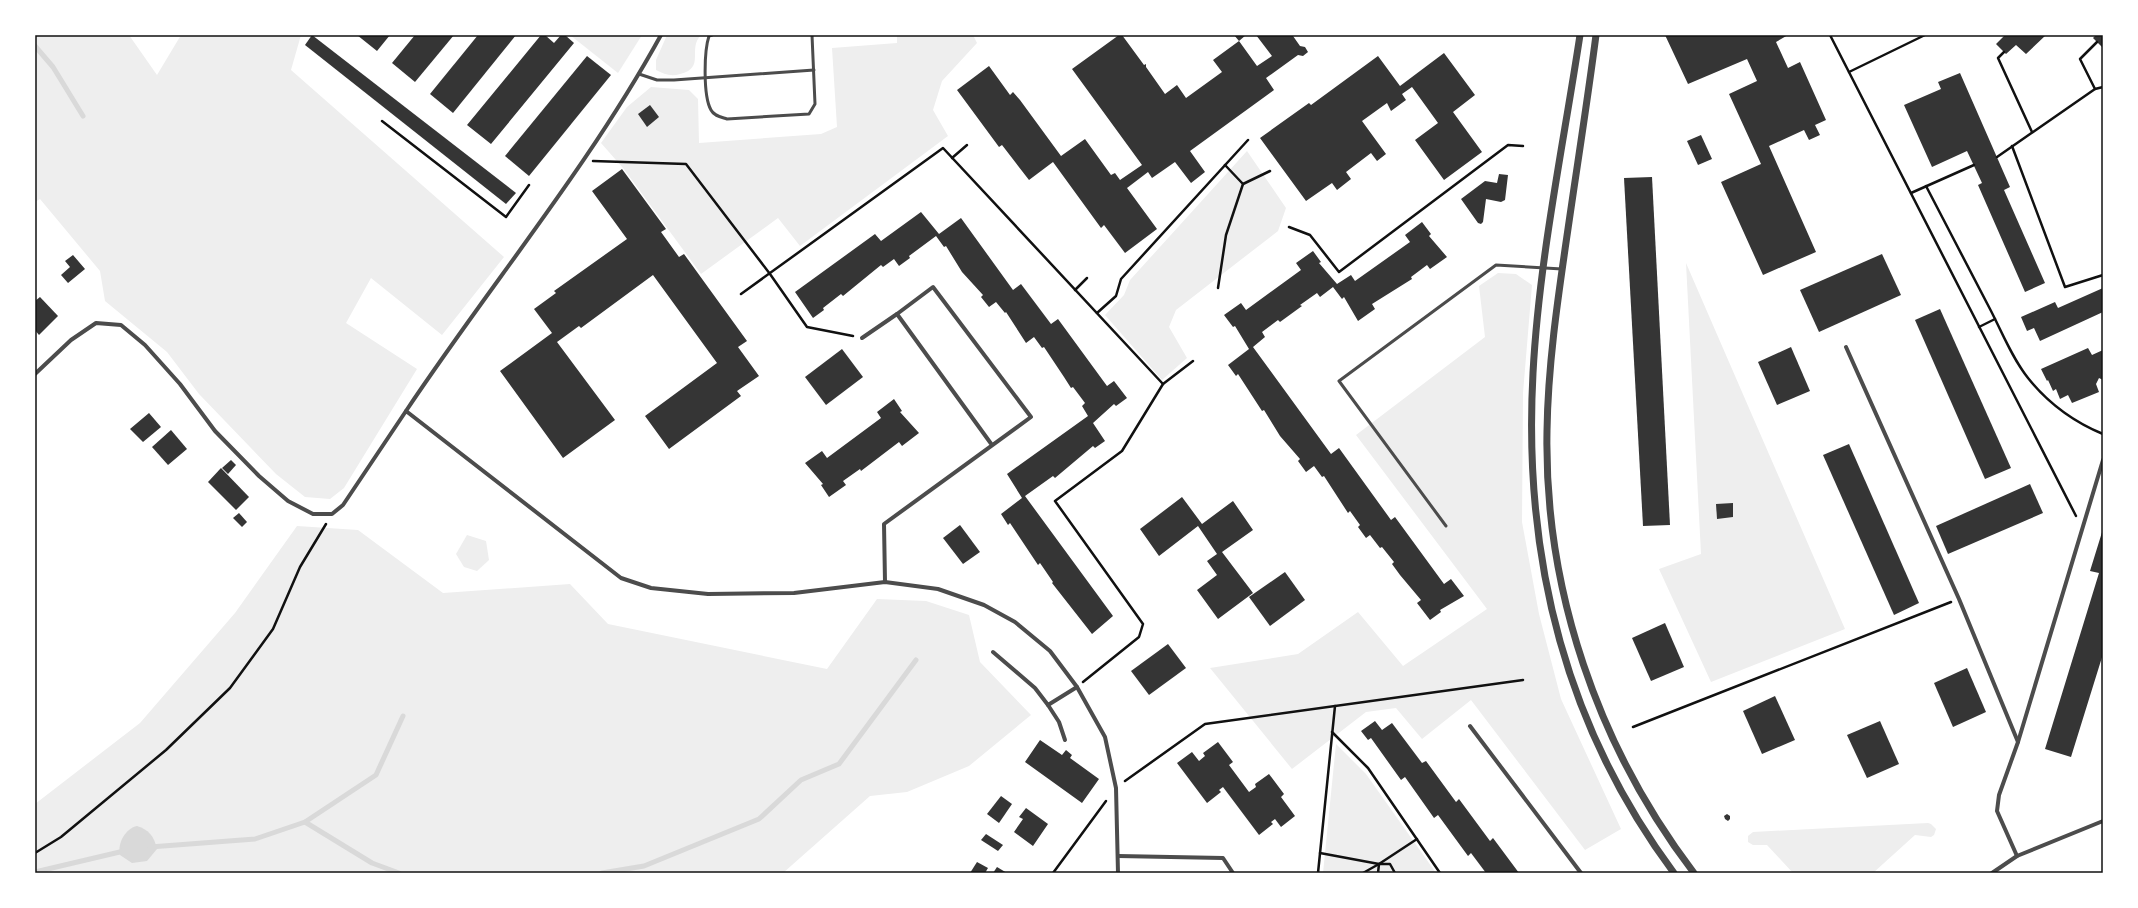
<svg xmlns="http://www.w3.org/2000/svg" width="2138" height="908" viewBox="0 0 2138 908" font-family="Rubik,sans-serif">
  <rect width="100%" height="100%" fill="#fff"/>
  <g fill="#eee">
    <path d="M35 35H129L157 75 181 35H301L291 70 504 257 442 335 371 278 346 323 417 369 344 488 330 499 305 497 276 474 199 394 167 352 105 301 100 271 40 199 35 202Z"/>
    <path d="M570 35H642L618 73Z"/>
    <path d="M667 35H701C687 49 706 68 680 74 671 77 664 74 656 70V60Z"/>
    <path d="M897 35H973L977 43 942 81 933 110 948 136 800 246 778 218 701 274 623 168 601 143 627 107 651 87 689 90 698 99 699 143 821 134 837 127 832 48 897 43Z"/>
    <path d="M1247 151 1286 208 1278 231 1176 310 1169 327 1187 358 1162 380 1105 315 1124 295 1130 280Z"/>
    <path d="M1686 263 1845 629 1711 682 1659 569 1701 554Z"/>
    <path d="M1498 273 1516 274 1532 285 1523 393 1522 522 1539 614 1561 699 1621 829 1585 850 1471 700 1422 739 1396 708 1366 712 1292 769 1210 668 1298 654 1358 612 1403 666 1487 609 1356 435 1485 337 1479 286Z"/>
    <path d="M297 526 358 530 443 593 570 584 608 624 827 669 877 599 926 601 969 615 980 662 1031 715 969 766 907 792 870 796 783 873H35V804L140 723 235 613Z"/>
    <path d="M467 535 486 541 489 560 477 571 464 567 456 554Z"/>
    <path d="M1336 744 1366 774 1436 873H1323Z"/>
    <path d="M1928 823 1931 824 1936 829 1934 835 1931 837 1915 835 1873 873H1793L1767 845H1753L1748 842V836L1753 832Z"/>
  </g>
  <path fill="#d9d9d9" d="M137 826C149 830 154 836 157 849L147 861 132 863 120 855C117 843 126 828 137 826Z"/>
  <g fill="none" stroke-linecap="round" stroke-linejoin="round">
    <g stroke="#d9d9d9" stroke-width="5">
      <path d="M35 46 53 67 83 116"/>
      <path d="M305 822 376 775 403 716"/>
      <path d="M150 847 255 839 305 822 372 863 399 873"/>
      <path d="M35 872 124 851"/>
      <path d="M602 873 644 866 759 819 801 780 839 764 916 660"/>
    </g>
  </g>
  <g fill="#353535">
    <path d="M312 35 516 193 506 204 305 45Z"/>
    <path d="M357 35H390L377 51Z"/>
    <path d="M415 35H454L415 82 392 63Z"/>
    <path d="M478 35H516L453 113 430 94Z"/>
    <path d="M541 35H545L554 43 561 35H565L574 43 491 144 467 125Z"/>
    <path d="M1119 35H1122L1144 65 1146 64V67L1165 94 1177 85 1186 98 1222 72 1213 60 1239 41 1234 35H1246L1239 41 1257 66 1272 56 1256 35H1295L1293 36 1300 46 1305 47 1308 52 1303 56 1298 55 1266 78 1274 90 1190 151 1205 172 1191 183 1175 162 1152 178 1148 172 1127 188 1157 229 1125 253 1104 225 1101 228 1053 162 1029 180 1002 145 999 147 957 90 989 66 1010 95 1013 92 1020 100 1061 156 1085 139 1111 175 1115 173 1120 180 1142 165 1072 69Z"/>
    <path d="M1665 35H1788L1776 42 1788 68 1800 62 1826 120 1815 125 1820 135 1809 140 1804 130 1769 146 1816 252 1763 275 1721 182 1761 164 1729 94 1757 81 1747 59 1688 84Z"/>
    <path d="M2005 35H2046L2026 54 2016 45 2006 54 1996 44Z"/>
    <path d="M2096 35H2103V48L2093 38Z"/>
    <path d="M1444 53 1475 95 1453 112 1482 152 1444 180 1415 140 1438 123 1412 87 1402 94 1406 100 1391 111 1387 103 1362 121 1386 154 1377 161 1371 153 1346 172 1351 179 1337 190 1332 183 1306 201 1260 138 1309 103 1311 105 1378 56 1400 86Z"/>
    <path d="M587 56 611 75 529 176 505 156Z"/>
    <path d="M1960 73 2010 187 2004 190 2045 283 2025 292 1978 185 1982 183 1967 151 1932 167 1904 105 1941 89 1938 82Z"/>
    <path d="M650 105 659 117 647 127 638 114Z"/>
    <path d="M1701 135 1712 159 1698 165 1687 141Z"/>
    <path d="M622 169 666 229 661 232 679 257 684 254 747 341 738 347 759 376 737 391 741 396 669 449 645 416 717 363 653 275 581 328 579 326 557 342 615 420 563 458 500 371 552 333 534 309 556 293 554 291 627 239 592 191Z"/>
    <path d="M1499 174 1508 175 1505 200 1501 202 1486 199 1483 222 1481 224 1478 223 1461 199 1485 181 1497 183Z"/>
    <path d="M1652 177 1670 525 1643 526 1624 178Z"/>
    <path d="M921 212 939 234 961 218 1013 290 1021 284 1051 324 1058 319 1107 386 1114 381 1127 398 1116 406 1114 404 1093 423 1105 441 1095 448 1093 446 1055 478 1053 476 1025 496 1113 616 1092 634 1052 583 1053 582 1040 563 1038 565 1010 523 1008 525 1001 514 1022 498 1007 474 1088 416 1082 406 1085 403 1073 387 1071 388 1064 377 1044 347 1042 348 1034 337 1026 343 1006 312 1005 313 996 302 989 307 981 297 983 295 962 272 946 246 944 247 936 236 909 256 910 258 899 266 894 259 883 267 881 265 843 296 841 294 823 308 824 310 813 318 795 292 875 234 881 241Z"/>
    <path d="M1422 222 1431 234 1429 236 1447 257 1430 269 1427 265 1411 277 1412 279 1372 304 1375 309 1358 321 1344 297 1342 299 1333 287 1320 297 1317 293 1300 305 1302 306 1280 322 1278 320 1262 332 1265 337 1253 347 1331 454 1339 448 1391 520 1395 517 1444 584 1451 579 1464 596 1440 610 1441 612 1430 620 1417 603 1421 600 1400 575 1392 564 1394 562 1382 547 1380 548 1370 535 1366 538 1358 527 1360 525 1350 511 1348 513 1324 476 1322 477 1314 466 1306 472 1298 461 1300 459 1280 436 1264 410 1262 411 1238 374 1236 376 1228 365 1249 349 1235 326 1233 327 1224 315 1241 303 1246 310 1301 270 1296 263 1313 251 1321 262 1319 263 1337 284 1351 275 1355 281 1410 242 1405 235Z"/>
    <path d="M1882 254 1901 295 1819 332 1800 290Z"/>
    <path d="M73 255 85 269 68 283 61 275 70 267 65 261Z"/>
    <path d="M2103 288V312L2040 341 2034 328 2027 331 2021 317 2055 302 2058 308Z"/>
    <path d="M40 297 58 316 39 335 35 330V301Z"/>
    <path d="M1940 309 2011 468 1985 479 1915 320Z"/>
    <path d="M1791 347 1810 391 1777 405 1758 362Z"/>
    <path d="M2088 348 2092 355 2103 350V380L2099 378 2096 384 2099 392 2072 403 2068 395 2060 399 2056 389 2053 391 2048 380 2047 381 2041 369Z"/>
    <path d="M842 349 863 377 826 405 805 377Z"/>
    <path d="M894 399 902 411 900 412 919 433 902 446 899 442 861 471 860 469 843 481 846 485 829 497 821 485 823 484 805 463 822 451 827 458 881 418 877 412Z"/>
    <path d="M149 413 161 427 143 442 130 429Z"/>
    <path d="M171 430 187 449 168 465 152 447Z"/>
    <path d="M1849 444 1919 603 1894 615 1823 455Z"/>
    <path d="M231 460 236 465 228 474 222 468Z"/>
    <path d="M221 468 249 497 236 510 208 482Z"/>
    <path d="M2030 484 2043 513 1948 554 1936 526Z"/>
    <path d="M1182 497 1202 524 1233 501 1253 530 1222 552 1253 593 1218 619 1197 590 1217 575 1207 561 1217 554 1198 526 1159 556 1140 529Z"/>
    <path d="M1733 503V517L1717 519 1716 504Z"/>
    <path d="M239 513 247 522 242 527 233 518Z"/>
    <path d="M960 525 980 552 963 564 943 538Z"/>
    <path d="M2103 529V654L2071 757 2045 749 2099 573 2090 571Z"/>
    <path d="M1285 572 1305 600 1270 626 1249 597Z"/>
    <path d="M1665 623 1684 667 1651 681 1632 638Z"/>
    <path d="M1168 644 1186 668 1149 695 1131 671Z"/>
    <path d="M1967 668 1986 712 1953 727 1934 683Z"/>
    <path d="M1775 696 1795 740 1762 754 1743 711Z"/>
    <path d="M1375 721 1382 730 1392 723 1422 763 1426 761 1456 802 1459 799 1490 841 1493 838 1519 873H1486L1471 853 1468 856 1438 815 1434 818 1405 777 1401 780 1371 738 1368 740 1361 731Z"/>
    <path d="M1880 721 1899 764 1867 778 1847 735Z"/>
    <path d="M1040 740 1062 755 1066 750 1072 755 1070 758 1099 779 1082 803 1025 762Z"/>
    <path d="M1218 742 1233 762 1229 765 1249 792 1256 787 1255 784 1269 774 1284 794 1281 797 1295 816 1281 827 1275 819 1271 822 1273 824 1259 835 1223 787 1219 790 1221 792 1207 803 1177 763 1192 752 1199 761 1205 756 1203 753Z"/>
    <path d="M1001 796 1012 804 999 823 987 814Z"/>
    <path d="M1026 808 1048 824 1033 846 1014 832 1023 819 1019 817Z"/>
    <path d="M1727 814 1730 816V819L1728 821 1725 819 1724 816Z"/>
    <path d="M986 834 1003 845 998 851 981 840Z"/>
    <path d="M977 862 988 868 985 873H970Z"/>
    <path d="M997 867 1007 873H993Z"/>
  </g>
  <g fill="none" stroke-linecap="round" stroke-linejoin="round">
    <g stroke="#111" stroke-width="2.5">
      <path d="M1830 35 2076 516"/>
      <path d="M2004 52 1998 58 2032 132"/>
      <path d="M1849 72 1925 35"/>
      <path d="M2095 89 2080 59 2097 42"/>
      <path d="M382 121 506 217 529 185"/>
      <path d="M2012 146 2065 287 2103 275"/>
      <path d="M1997 157 2095 89 2103 87"/>
      <path d="M952 158 967 145"/>
      <path d="M593 161 686 164 770 274 807 327 853 336"/>
      <path d="M1243 184 1270 171"/>
      <path d="M1926 186C1947 227 1969 268 1990 309 2002 332 2012 358 2028 378 2048 403 2074 422 2103 434"/>
      <path d="M1911 193 1974 165"/>
      <path d="M1289 227 1310 235 1339 272 1508 145 1523 146"/>
      <path d="M1218 288 1226 235 1243 184 1225 165"/>
      <path d="M1075 290 1087 278"/>
      <path d="M741 294 943 148 1163 384"/>
      <path d="M1097 313 1116 296 1121 279 1248 140"/>
      <path d="M1979 327 1995 319"/>
      <path d="M1083 682 1139 637 1143 624 1055 501 1122 451 1163 384 1193 361"/>
      <path d="M1633 727 1951 602"/>
      <path d="M1332 732 1368 768 1440 873"/>
      <path d="M1125 781 1205 724 1523 680"/>
      <path d="M35 853 61 837 166 750 230 688 273 629 300 567 326 524"/>
      <path d="M1320 853 1379 864"/>
      <path d="M1053 873 1106 801"/>
      <path d="M1318 873 1335 706"/>
      <path d="M1363 873 1379 864H1390L1395 873"/>
      <path d="M1378 873 1379 864 1417 839"/>
    </g>
    <g stroke="#4c4c4c" stroke-width="3">
      <path d="M712 35 709 36C704 51 703 96 711 110 714 116 721 117 727 119L809 114 815 104 812 35"/>
      <path d="M639 74 657 80H674L814 70"/>
      <path d="M1446 526 1339 381 1496 265 1562 269"/>
    </g>
    <g stroke="#4c4c4c" stroke-width="4">
      <path d="M862 338 897 314"/>
      <path d="M1846 347 1959 599 2018 742 1999 795 1997 811 2017 856"/>
      <path d="M35 374 71 340 96 323 121 325 145 345 180 384 215 431 259 476 288 501 313 514H332L343 505 406 411 621 578 651 588 708 594 794 593 885 582 938 589 984 605 1015 622 1050 651 1077 687 1105 737 1116 788 1118 873"/>
      <path d="M406 411C490 285 588 168 661 35"/>
      <path d="M885 582 884 524 1031 417 933 287 897 314 992 445"/>
      <path d="M993 652 1035 688 1048 705 1077 687"/>
      <path d="M1048 705 1059 722 1065 740"/>
      <path d="M1470 726 1581 873"/>
      <path d="M2018 742 2103 460"/>
      <path d="M1118 856 1223 858 1233 873"/>
      <path d="M1992 873 2017 856 2103 821"/>
    </g>
    <g stroke="#4c4c4c" stroke-width="7">
      <path d="M1580 35C1563 147 1539 260 1533 373 1523 556 1564 725 1674 873"/>
      <path d="M1596 35C1588 97 1578 160 1569 222 1559 291 1548 361 1547 431 1544 590 1598 747 1694 873"/>
    </g>
  </g>
  <rect width="2138" height="908" fill="none" stroke="#ffffff" stroke-width="72"/>
  <rect x="36" y="36" width="2066" height="836" fill="none" stroke="#111" stroke-width="1.5"/>
</svg>
